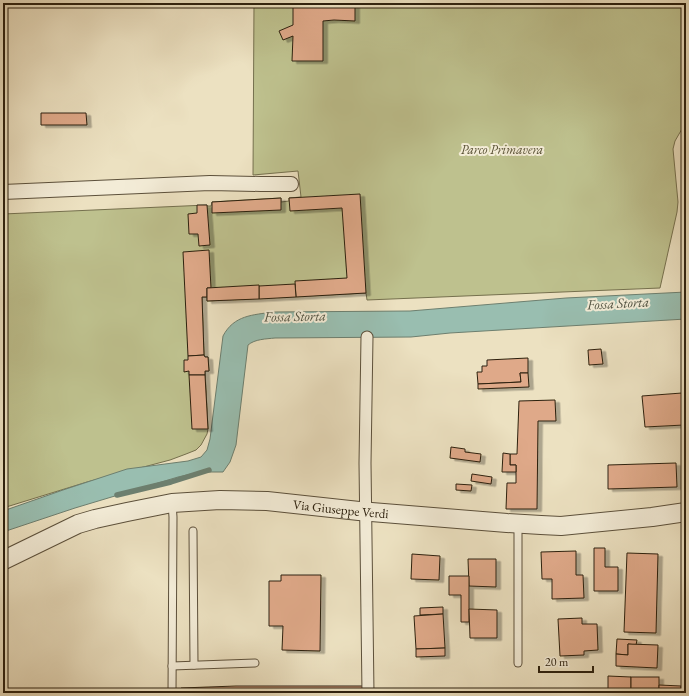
<svg xmlns="http://www.w3.org/2000/svg" width="689" height="696" viewBox="0 0 689 696" font-family="'EB Garamond',serif">
  <defs>
    <filter id="shadow"><feDropShadow dx="4.5" dy="2.5" stdDeviation="0" flood-color="#0004"/></filter>
  </defs>
  <rect width="100%" height="100%" fill="#ece1c1"/>
  <filter id="stains"><feTurbulence type="fractalNoise" baseFrequency=".005" numOctaves="4"/><feColorMatrix values="0 0 0 0 .2 0 0 0 0 .09 0 0 0 0 .02 0 0 0 .5 -.17"/></filter>
  <radialGradient id="worn" r=".72"><stop offset=".6" stop-color="#630" stop-opacity="0"/><stop offset="1" stop-color="#630" stop-opacity=".3"/></radialGradient>
  <path fill="#bec18e" stroke="#75704e" d="M254 3H686V122L675 141 673 149 678 202 677 212 660 288 367 300 366 293 207 301V297H202L204 355 205 357H208L209 371H205L208 429 207 434 201 445 196 450 186 454 170 460 87 482 3 508V214L207 205V206H211L212 202 281 198V202L289 201V198L301 197 298 171 253 175Z"/>
  <path fill="#99beb0" stroke="#6d7f6f" d="M686 292V319L450 333 411 337 275 338C266 339 255 339 248 345L236 445 230 462 223 472H200L178 477 75 508 3 532V511L63 490 127 469 188 461 201 457 207 450 210 439 223 336C234 315 253 315 273 312L410 311 566 298Z"/>
  <g fill="none" stroke-linecap="round" stroke-linejoin="round">
    <path stroke="#6d7f6f" stroke-width="5.5" d="M117 495 171 482 209 470"/>
  </g>
  <g fill="#dfa989" stroke="#2c200e" filter="url(#shadow)">
    <path d="M293 3H308V7H325V3H355V21L334 20 323 21V61H292L293 36 283 40 279 31 293 25Z"/>
    <path d="M41 113H86L87 125H41Z"/>
    <path d="M360 194 366 293 296 297 295 281 347 278 342 208 290 211 289 198Z"/>
    <path d="M281 198V210L212 213V202Z"/>
    <path d="M197 205H207L210 245 199 246 198 234H189L188 214 197 213Z"/>
    <path d="M209 250 211 288H207V297H202L204 355 188 356 183 252Z"/>
    <path d="M295 284 296 297 259 299V286Z"/>
    <path d="M259 285V299L207 301V288Z"/>
    <path d="M601 349 603 364 589 365 588 350Z"/>
    <path d="M204 355 205 357H208L209 371H205V375H189V371L184 372V360H188V356Z"/>
    <path d="M528 358V373H520L521 382 478 384 477 372H482V366H487V360Z"/>
    <path d="M520 373H528L529 387 478 389V384L521 382Z"/>
    <path d="M189 375H205L208 429H192Z"/>
    <path d="M682 393 684 425 645 427 642 396Z"/>
    <path d="M555 400 556 421H538L537 509H506L507 483H516V465H510V454H517L519 401Z"/>
    <path d="M451 447 465 449V452L481 454 480 462 450 458Z"/>
    <path d="M503 453 510 454V465H516V472H502Z"/>
    <path d="M676 463 677 487 608 489V465Z"/>
    <path d="M472 474 492 477 491 484 471 481Z"/>
    <path d="M456 484 472 485 471 491 456 490Z"/>
    <path d="M594 548H605V567H618V591H594Z"/>
    <path d="M576 551V575H583L584 598 552 599V579H542L541 552Z"/>
    <path d="M627 553 658 554 656 633 624 632Z"/>
    <path d="M412 554 440 556 439 580 411 579Z"/>
    <path d="M468 559H496V587L469 586Z"/>
    <path d="M281 575H321L320 651 282 650 283 626H269V581H281Z"/>
    <path d="M449 576H469V622H461V595H449Z"/>
    <path d="M443 607V614L420 615V608Z"/>
    <path d="M469 609 497 610V638H470Z"/>
    <path d="M443 614 445 648 416 649 414 616Z"/>
    <path d="M582 618V624H597L598 650 584 651V655L560 656 558 619Z"/>
    <path d="M617 639 637 640 636 645 628 644V655L616 654Z"/>
    <path d="M628 644 658 645 657 668 616 666V654L628 655Z"/>
    <path d="M445 648V656L416 657V649Z"/>
    <path d="M608 676 631 677V693H608Z"/>
    <rect x="631" y="677" width="28" height="16"/>
    <path d="M659 685 681 686V693H659Z"/>
    <path d="M236 686H365V693H181V688Z"/>
  </g>
  <g fill="none" stroke-linecap="round" stroke-linejoin="round">
    <g stroke="#5c503b" stroke-width="9">
      <g id="service">
        <path d="M172 503 173 517 172 693"/>
        <path d="M518 524V663"/>
        <path d="M193 531 194 665"/>
        <path d="M172 666 255 663"/>
      </g>
    </g>
    <g stroke="#5c503b" stroke-width="13">
      <path id="pedestrian" d="M367 337 365 463 368 693"/>
    </g>
    <g stroke="#5c503b" stroke-width="16">
      <path id="minor" d="M3 192 210 183 261 184H291"/>
    </g>
    <g stroke="#5c503b" stroke-width="20">
      <g id="tertiary">
        <path id="s1" d="M4 560 78 524 95 519 127 512 172 503 220 500 267 501 359 511 507 523 541 525 561 526 581 524 652 517 686 512"/>
      </g>
    </g>
    <use href="#service" stroke="#f3ecd7" stroke-width="7"/>
    <use href="#pedestrian" stroke="#f3ecd7" stroke-width="11"/>
    <use href="#minor" stroke="#f3ecd7" stroke-width="14"/>
    <use href="#tertiary" stroke="#f3ecd7" stroke-width="18"/>
  </g>
  <g text-anchor="middle" stroke-width="4" stroke-linejoin="round" paint-order="stroke">
    <g font-size="13" font-style="italic" fill="#585034" stroke="#f3ecd7">
      <text x="502" y="154">Parco Primavera</text>
    </g>
    <g font-size="13" fill="#2c200e" stroke="#f3ecd7">
      <text dy="5" stroke="none"><textPath href="#s1" startOffset="348">Via Giuseppe Verdi</textPath></text>
    </g>
    <g font-size="14" font-style="italic" fill="#4d4f3f" stroke="#f3ecd7">
      <text transform="translate(618 303) rotate(-3)" y="5">Fossa Storta</text>
      <text transform="translate(295 316) rotate(-1)" y="5">Fossa Storta</text>
    </g>
  </g>
  <rect width="689" height="696" fill="none" stroke="#ece1c1" stroke-width="16"/>
  <rect x="4" y="4" width="681" height="688" fill="none" stroke="#2c200e" stroke-width="2"/>
  <rect x="8" y="8" width="673" height="680" fill="none" stroke="#2c200e"/>
  <path d="M539 666v6h54v-6" fill="none" stroke="#2c200e" stroke-width="2"/>
  <text x="545" y="666" font-size="12" fill="#2c200e" stroke="#f3ecd7" stroke-width="3" paint-order="stroke">20 m</text>
  <rect width="100%" height="100%" filter="url(#stains)"/>
  <rect width="100%" height="100%" fill="url(#worn)"/>
</svg>
